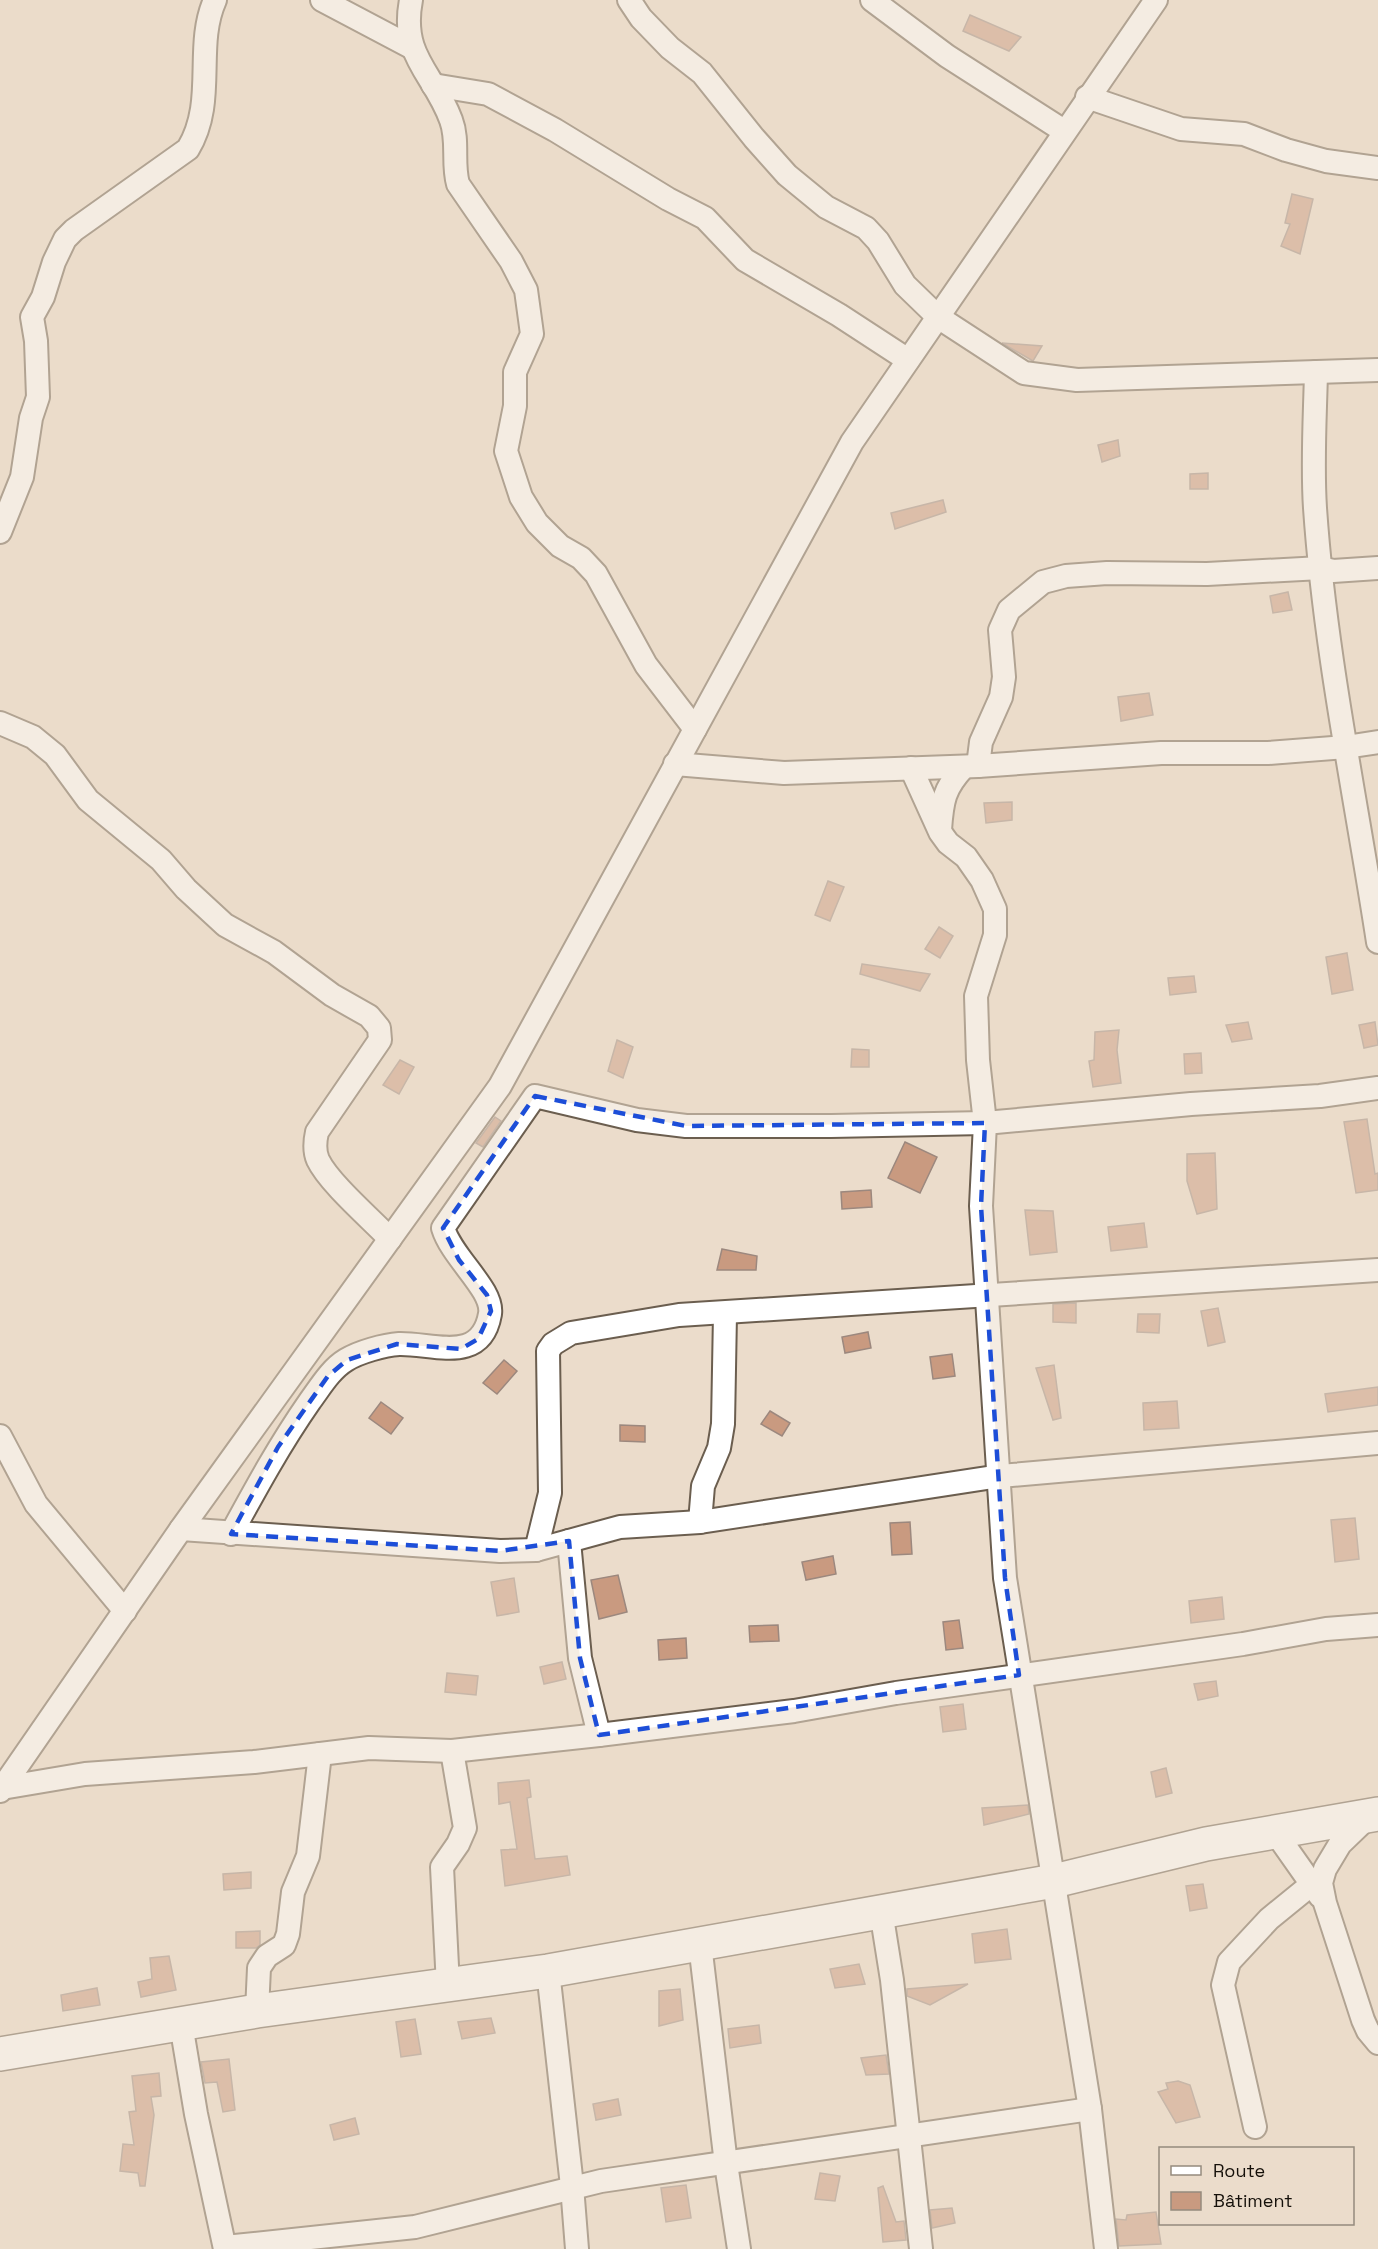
<svg xmlns="http://www.w3.org/2000/svg" width="1378" height="2249" viewBox="0 0 1378 2249" font-family="'Space Grotesk',sans-serif">
  <rect width="100%" height="100%" fill="#ebdccb"/>
  <g fill="#c99a80" stroke="#9c887e" stroke-width="1.5">
    <path d="M970 15 1021 37 1009 51 963 31Z"/>
    <path d="M1292 194 1313 199 1300 254 1281 246 1290 224 1285 223Z"/>
    <path d="M1002 343 1042 346 1033 361Z"/>
    <path d="M1118 440 1120 456 1102 462 1098 445Z"/>
    <path d="M1208 473V489H1190V474Z"/>
    <path d="M943 500 946 512 895 529 891 513Z"/>
    <path d="M1288 592 1292 610 1273 613 1270 596Z"/>
    <path d="M1149 693 1153 715 1121 721 1118 697Z"/>
    <path d="M1012 802V820L986 823 984 803Z"/>
    <path d="M828 881 844 887 830 921 815 915Z"/>
    <path d="M939 927 953 936 940 958 925 949Z"/>
    <path d="M1347 953 1353 990 1332 994 1326 957Z"/>
    <path d="M862 964 930 974 920 991 860 974Z"/>
    <path d="M1194 976 1196 992 1170 995 1168 978Z"/>
    <path d="M1248 1022 1252 1039 1232 1042 1226 1025Z"/>
    <path d="M1375 1022 1378 1045 1364 1048 1359 1025Z"/>
    <path d="M1119 1030 1117 1050 1121 1083 1093 1087 1089 1061 1094 1060 1095 1032Z"/>
    <path d="M617 1040 633 1047 623 1078 608 1071Z"/>
    <path d="M852 1049 869 1050V1067H851Z"/>
    <path d="M1201 1053 1202 1073 1185 1074 1184 1054Z"/>
    <path d="M400 1060 414 1067 399 1094 383 1085Z"/>
    <path d="M495 1117 501 1121 483 1147 476 1143Z"/>
    <path d="M1367 1119 1375 1174 1378 1173V1190L1356 1193 1344 1122Z"/>
    <path d="M905 1142 937 1157 920 1193 888 1178Z"/>
    <path d="M1215 1153 1217 1209 1197 1214 1187 1181V1154Z"/>
    <path d="M871 1190 872 1207 842 1209 841 1192Z"/>
    <path d="M1025 1210 1053 1211 1057 1252 1030 1255Z"/>
    <path d="M1144 1223 1147 1247 1111 1251 1108 1227Z"/>
    <path d="M722 1249 757 1256 756 1270H717Z"/>
    <path d="M1076 1303V1323L1053 1322V1304Z"/>
    <path d="M1218 1308 1225 1342 1208 1346 1201 1311Z"/>
    <path d="M1138 1314H1160L1159 1333 1137 1332Z"/>
    <path d="M868 1332 871 1348 845 1353 842 1337Z"/>
    <path d="M952 1354 955 1376 933 1379 930 1357Z"/>
    <path d="M504 1360 517 1371 497 1394 483 1383Z"/>
    <path d="M1054 1365 1061 1418 1053 1420 1036 1368Z"/>
    <path d="M1378 1387V1405L1328 1412 1325 1394Z"/>
    <path d="M1177 1401 1179 1428 1144 1430 1143 1403Z"/>
    <path d="M381 1402 403 1418 391 1434 369 1418Z"/>
    <path d="M770 1411 790 1423 782 1436 761 1424Z"/>
    <path d="M620 1425 645 1426V1442L620 1441Z"/>
    <path d="M1355 1518 1359 1559 1335 1562 1331 1520Z"/>
    <path d="M910 1522 912 1554 892 1555 890 1523Z"/>
    <path d="M833 1556 836 1574 806 1580 802 1562Z"/>
    <path d="M618 1575 627 1612 599 1619 591 1580Z"/>
    <path d="M514 1578 519 1612 497 1616 491 1582Z"/>
    <path d="M1222 1597 1224 1619 1191 1623 1189 1601Z"/>
    <path d="M959 1620 963 1648 946 1650 943 1622Z"/>
    <path d="M778 1625 779 1641 750 1642 749 1626Z"/>
    <path d="M686 1638 687 1658 659 1660 658 1640Z"/>
    <path d="M562 1662 566 1679 544 1684 540 1667Z"/>
    <path d="M447 1673 478 1676 476 1695 445 1692Z"/>
    <path d="M1216 1681 1218 1696 1198 1700 1194 1684Z"/>
    <path d="M963 1704 966 1729 943 1732 940 1707Z"/>
    <path d="M1166 1768 1172 1793 1156 1797 1151 1772Z"/>
    <path d="M529 1780 531 1797 527 1798 535 1859 567 1856 570 1875 505 1886 501 1850 517 1849 510 1802 499 1804 498 1783Z"/>
    <path d="M1028 1805 1029 1814 984 1825 982 1808Z"/>
    <path d="M251 1872V1888L224 1890 223 1874Z"/>
    <path d="M1203 1884 1207 1908 1190 1911 1186 1886Z"/>
    <path d="M1007 1929 1011 1959 975 1963 972 1934Z"/>
    <path d="M260 1931V1945L256 1948H236V1932Z"/>
    <path d="M169 1956 176 1990 141 1997 138 1982 152 1979 150 1958Z"/>
    <path d="M859 1964 865 1984 835 1988 830 1969Z"/>
    <path d="M968 1984 930 2005 907 1996V1989Z"/>
    <path d="M97 1988 100 2005 63 2011 61 1995Z"/>
    <path d="M680 1989 683 2020 659 2026V1991Z"/>
    <path d="M491 2018 495 2033 462 2039 458 2022Z"/>
    <path d="M415 2019 421 2054 401 2057 396 2022Z"/>
    <path d="M759 2025 761 2043 730 2048 728 2029Z"/>
    <path d="M886 2055 889 2074 866 2075 861 2058Z"/>
    <path d="M229 2059 235 2110 223 2112 217 2082 205 2083 201 2062Z"/>
    <path d="M159 2073 161 2096 151 2097 154 2115 145 2186H140L138 2173 120 2171 123 2144 134 2145 129 2112 136 2111 132 2076Z"/>
    <path d="M1178 2081 1190 2085 1200 2117 1176 2123 1158 2092 1168 2089 1166 2083Z"/>
    <path d="M618 2099 621 2115 596 2120 593 2104Z"/>
    <path d="M355 2118 359 2134 334 2140 330 2125Z"/>
    <path d="M820 2173 840 2176 835 2201 815 2199Z"/>
    <path d="M686 2185 691 2218 666 2222 661 2188Z"/>
    <path d="M883 2186 896 2222 904 2221 906 2240 883 2242 878 2188Z"/>
    <path d="M952 2208 955 2223 932 2228 930 2210Z"/>
    <path d="M1156 2212 1161 2244 1119 2246 1116 2219 1126 2220 1127 2215Z"/>
  </g>
  <g fill="none" stroke-linecap="round" stroke-linejoin="round">
    <g stroke="#6b5e4f" stroke-width="26">
      <g id="street">
        <path d="M322 0 411 47"/>
        <path d="M411 0C400 57 434 73 451 120 459 141 452 163 458 184L511 261 526 290 532 334 515 372V406L506 451 521 497 537 523 560 546 581 558 596 574 646 665 695 729"/>
        <path d="M629 0 641 18 670 48 702 73 754 138 787 175 826 207 866 228 878 241 905 285 938 317 1024 373 1077 380 1378 370"/>
        <path d="M872 0 947 56 1064 131"/>
        <path d="M433 85 488 94 555 130 668 199 705 218 745 260 839 315 908 360"/>
        <path d="M1087 97 1181 129 1244 134 1286 150 1326 161 1378 168"/>
        <path d="M1316 372C1315 417 1312 463 1315 508 1325 654 1356 798 1378 942"/>
        <path d="M0 532 22 477 31 418 38 397 36 341 32 317 43 297 54 262 65 239 74 230 188 149C217 101 194 47 215 0"/>
        <path d="M0 723 33 737 55 755 88 800 161 860 186 889 225 925 274 952 332 995 369 1016 379 1028 380 1040 317 1132C315 1141 314 1151 318 1160 329 1183 371 1219 390 1239"/>
        <path d="M675 764 784 773 978 766 1161 753H1268L1346 747 1378 742"/>
        <path d="M978 766 981 742 1001 697 1004 677 1000 630 1009 610 1043 582 1066 576 1107 573 1207 574 1321 568 1333 571 1378 568"/>
        <path d="M911 768 940 832 948 843 966 857 982 880 995 909V935L976 996 978 1060 985 1123 981 1206 1005 1578 1090 2109 1106 2249"/>
        <path d="M940 830C942 801 944 788 964 767"/>
        <path d="M0 1436 36 1504 125 1611"/>
        <path d="M700 1522 703 1486 719 1448 723 1424 725 1314"/>
        <path d="M181 1529 500 1551 536 1550 620 1527 700 1522 1000 1476 1378 1443"/>
        <path d="M231 1534C256 1488 280 1444 310 1401 321 1386 331 1369 346 1360 359 1352 384 1345 399 1344 433 1343 481 1365 490 1314 494 1290 452 1258 443 1228L535 1096 637 1120 686 1126H831L985 1123 1191 1104 1320 1096 1378 1088"/>
        <path d="M569 1541 580 1658 599 1735"/>
        <path d="M536 1550 550 1493 548 1351 553 1344 571 1333 679 1315 1378 1270"/>
        <path d="M2 1788 85 1774 254 1762 369 1748 452 1751 599 1735 794 1711 896 1693 1243 1644 1326 1629 1378 1625"/>
        <path d="M0 1791 181 1529 500 1086 852 442 1156 0"/>
        <path d="M1369 1816 1340 1844 1325 1869 1321 1883 1325 1903 1363 2020 1368 2031 1378 2043"/>
        <path d="M1275 1832 1320 1896"/>
        <path d="M881 1911 892 1980 921 2249"/>
        <path d="M700 1944 726 2164 739 2249"/>
        <path d="M548 1971 572 2186 577 2249"/>
        <path d="M448 1986 442 1867 458 1844 465 1828 452 1751"/>
        <path d="M257 2011 259 1968 267 1956 284 1945 288 1934 293 1892 308 1856 320 1754"/>
        <path d="M181 2024 196 2114 225 2249"/>
        <path d="M1255 2127 1223 1985 1229 1962 1269 1919 1312 1884"/>
        <path d="M225 2247 415 2227 601 2181 1090 2109"/>
      </g>
    </g>
    <g stroke="#6b5e4f" stroke-width="36">
      <path id="secondary" d="M0 2054 257 2011 548 1971 1054 1881 1206 1844 1378 1814"/>
    </g>
    <use href="#street" stroke="#fff" stroke-width="22"/>
    <use href="#secondary" stroke="#fff" stroke-width="33"/>
  </g>
  <path d="M0 0H1378V2249H0ZM535 1096 686 1126 985 1123 981 1206 1005 1578 1019 1675 599 1735 580 1658 569 1541 500 1551 231 1534 278 1447 328 1376 347 1360 397 1344 461 1349 478 1339 491 1311 487 1295 459 1260 443 1228Z" fill="#ebdccb" fill-opacity=".55" fill-rule="evenodd"/>
  <path fill="none" stroke="#1d4ed8" stroke-width="4.5" stroke-dasharray="12 8" stroke-linejoin="round" d="M535 1096 686 1126 985 1123 981 1206 1005 1578 1019 1675 599 1735 580 1658 569 1541 500 1551 231 1534 278 1447 328 1376 347 1360 397 1344 461 1349 478 1339 491 1311 487 1295 459 1260 443 1228Z"/>
  <rect x="1159" y="2147" width="195" height="78" fill="#ebdccb" stroke="#958a7e" stroke-width="1.5"/>
  <rect x="1171" y="2166" width="30" height="9" fill="#ffffff" stroke="#958a7e" stroke-width="1.5"/>
  <text x="1213" y="2177" font-size="18" fill="#15100a">Route</text>
  <rect x="1171" y="2192" width="30" height="18" fill="#c99a80" stroke="#958a7e" stroke-width="1.5"/>
  <text x="1213" y="2207" font-size="18" fill="#15100a">Bâtiment</text>
</svg>
